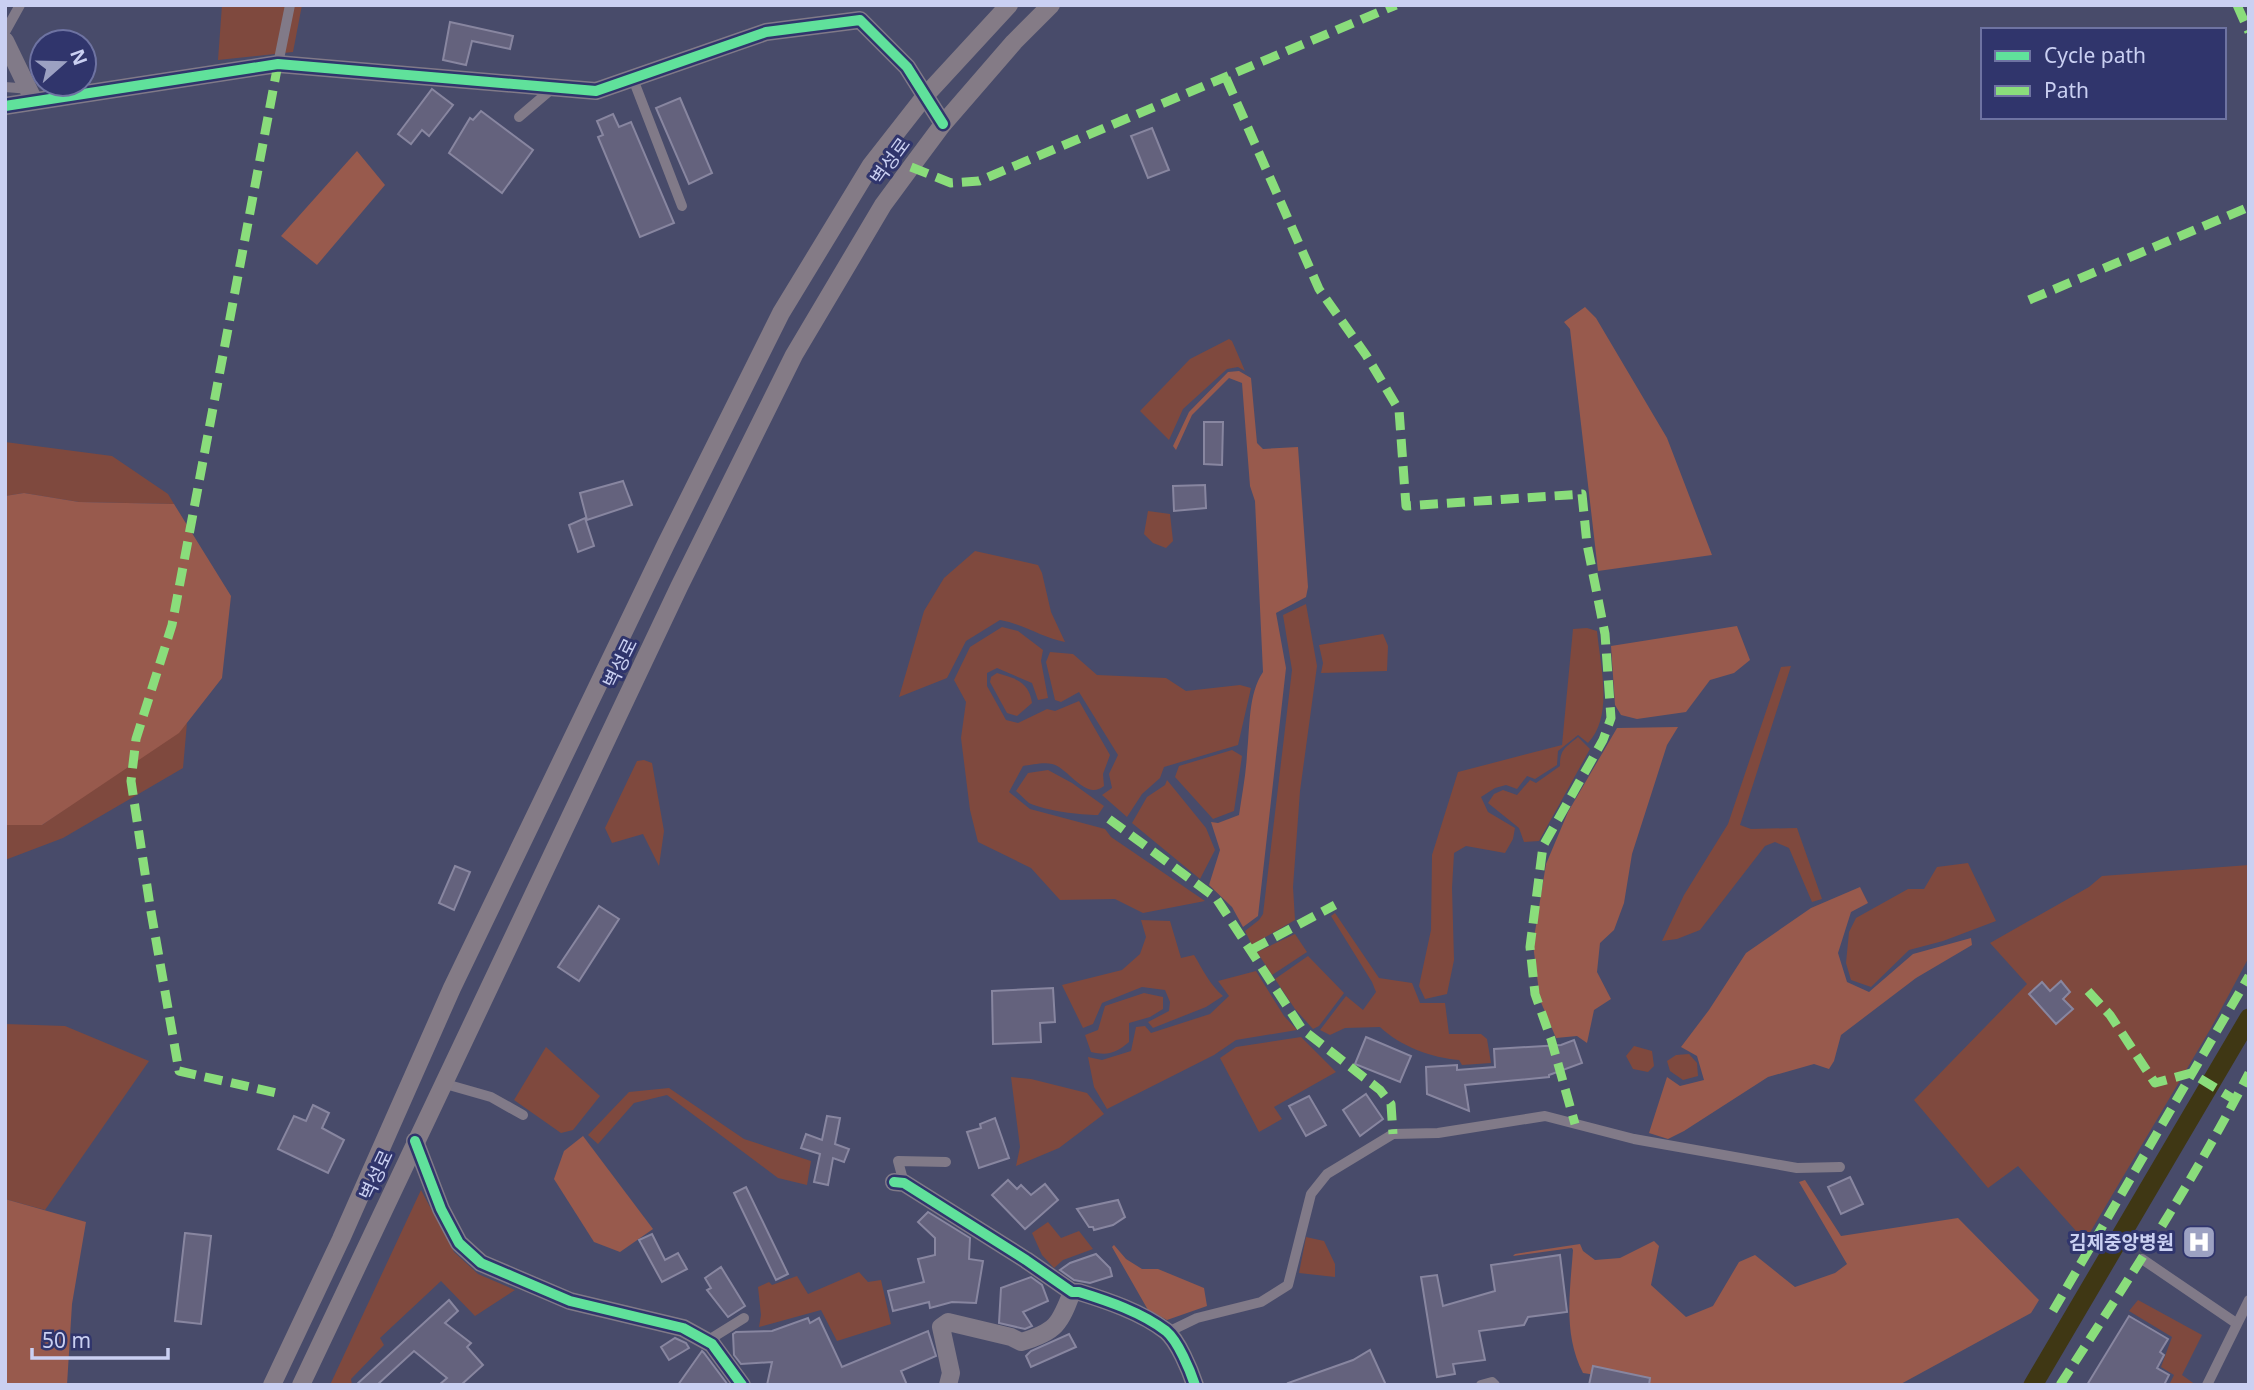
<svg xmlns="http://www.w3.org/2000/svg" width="2254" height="1390" viewBox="0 0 2254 1390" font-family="'Noto Sans','Noto Sans KR',sans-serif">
  <rect width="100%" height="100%" fill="#484b6a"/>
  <g fill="#7f493e">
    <path d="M222 5H302L293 52 218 60Z"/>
    <path d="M1229 339 1232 341 1245 371 1238 367 1227 369 1183 409 1169 440 1140 411 1190 359Z"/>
    <path d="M5 442 112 456 168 494 174 504 79 502 24 493 5 496Z"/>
    <path d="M1148 511 1170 514 1173 541 1166 548 1153 543 1144 534Z"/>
    <path d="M975 551 1038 565 1042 573 1051 612 1065 642C1043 638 1023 624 1000 620L966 641 947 678 899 697 924 611 944 578Z"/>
    <path d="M1306 604 1317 666 1300 791 1293 887 1295 920 1252 945 1245 931 1259 920 1263 914 1292 670 1283 615Z"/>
    <path d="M1002 627 1018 631 1043 650 1041 661 1048 698 1038 700 1032 683 997 668 987 673V686L1006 720 1018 723 1047 709 1055 711 1079 701 1110 755 1103 774 1104 786C1085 801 1069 768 1052 764 1044 762 1031 765 1023 766L1009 792 1030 809 1105 829 1111 837 1205 901 1143 913 1115 899 1060 900 1031 868 978 842 970 810 961 738 966 702 954 680 970 647Z"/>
    <path d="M1587 628 1597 631C1600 665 1614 716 1588 743L1578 735 1558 751 1557 765 1535 779 1527 776 1517 789 1506 785 1495 788 1481 797 1488 812 1515 828 1513 839 1505 853 1466 846 1454 853 1452 888 1454 960 1447 994 1425 999 1419 986 1431 930 1432 855 1458 772 1562 745 1573 629Z"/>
    <path d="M1383 634 1388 646 1387 671 1321 673 1323 663 1319 645Z"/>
    <path d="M1050 652 1073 654 1097 675 1166 678 1186 691 1240 685 1251 688 1238 745 1164 767 1160 778 1142 794 1127 817 1102 795 1112 788 1109 774 1118 755 1079 692 1061 702 1055 700 1046 662Z"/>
    <path d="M1791 666 1740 825 1751 829 1797 828 1822 899 1812 902 1789 848 1775 842 1765 846 1700 930 1677 939 1662 941 1684 895 1728 824 1781 667Z"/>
    <path d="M997 673C1015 678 1029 682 1032 703L1017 716 1007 713 990 682 991 677Z"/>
    <path d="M187 723 183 768 63 838 5 860V825H42Z"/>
    <path d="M1578 737 1590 749 1539 841 1524 842 1519 828 1488 803 1494 794 1503 790 1517 795 1530 780 1536 783 1560 766C1560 749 1565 748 1578 737Z"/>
    <path d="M1232 750 1242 756 1234 811 1213 819 1175 777 1179 766Z"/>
    <path d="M644 760 652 763 664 831 659 866 643 834 612 843 605 828 637 761Z"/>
    <path d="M1048 770 1072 783 1104 806 1098 815C1080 815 1046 811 1029 803 1025 800 1020 794 1016 791L1028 773Z"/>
    <path d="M1167 780 1206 828 1215 850 1200 879 1132 823 1147 797 1165 785Z"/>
    <path d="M1968 863 1996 921 1943 941 1909 950 1871 987 1851 980 1846 963 1849 932 1856 918 1908 889H1924L1937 867Z"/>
    <path d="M2249 865V957L2211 1028 2085 1241 2018 1166 1988 1188 1914 1100 2027 984 1990 943 2089 887 2102 876Z"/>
    <path d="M1335 913 1379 978 1412 983 1420 1003H1445L1449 1034H1481L1487 1039 1491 1063 1462 1065 1459 1060C1432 1058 1400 1046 1380 1027L1345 1028 1330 1035 1320 1030 1346 996 1363 1010 1376 992 1372 982 1331 916Z"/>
    <path d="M1141 920 1170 921 1181 958 1194 955C1203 970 1210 985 1223 996L1206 1007 1153 1028 1148 1022 1169 1011 1170 1002 1165 990 1142 987 1102 1003 1093 1024 1083 1028 1062 985 1122 970 1140 954 1146 937Z"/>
    <path d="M1295 934 1307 952 1272 975 1257 952Z"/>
    <path d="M1308 956 1344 993 1319 1026 1313 1029 1295 1009 1275 979Z"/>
    <path d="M1256 971 1284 1016 1297 1030 1236 1040 1214 1055 1107 1109 1094 1087 1088 1057 1102 1060 1131 1051 1136 1027 1145 1026 1151 1033 1210 1014 1229 996 1218 981Z"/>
    <path d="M1144 993 1163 997V1009L1150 1017 1129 1023V1042C1116 1053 1108 1056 1091 1052L1085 1035 1098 1030 1105 1006Z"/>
    <path d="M5 1024 65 1026 149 1061 45 1210 5 1199Z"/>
    <path d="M1301 1037 1336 1072 1274 1107 1282 1119 1259 1132 1220 1058 1236 1047Z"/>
    <path d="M1634 1046 1652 1051 1654 1066 1648 1072 1633 1069 1626 1056Z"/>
    <path d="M546 1047 600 1096 573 1130 561 1133 514 1100Z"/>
    <path d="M1689 1054 1697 1063 1698 1076 1683 1080 1670 1071 1667 1061 1676 1055Z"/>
    <path d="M1011 1077 1031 1079 1087 1093 1104 1114 1059 1148 1016 1166 1020 1147Z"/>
    <path d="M669 1088 744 1139 811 1161 807 1185 778 1178 667 1095 634 1103 598 1144 588 1135 629 1092Z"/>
    <path d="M421 1190 454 1252 478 1274 515 1290 475 1316 441 1281 380 1338 384 1345 351 1379 352 1385H330Z"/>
    <path d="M1048 1222 1061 1238 1079 1231 1093 1249 1063 1260 1054 1268 1042 1255 1032 1233Z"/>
    <path d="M1306 1237 1324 1241 1335 1264V1277L1299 1273Z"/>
    <path d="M859 1272 868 1282 881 1280 891 1324 837 1341 821 1310 759 1327 761 1315 758 1287 769 1282 772 1285 797 1276 808 1294Z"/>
    <path d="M2138 1300 2202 1335 2182 1375 2196 1385H2169L2174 1375 2161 1367 2172 1337 2129 1311Z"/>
  </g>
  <g fill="#985a4d">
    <path d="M357 151 385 185 317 265 281 236Z"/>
    <path d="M1585 307 1596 318 1667 438 1712 555 1598 571 1570 329 1564 322Z"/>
    <path d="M1239 371 1251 378 1257 443 1263 449 1298 447 1308 587 1306 597 1276 613 1286 668 1258 916 1243 927 1232 907 1209 885 1220 850 1211 822 1218 823 1239 815C1242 795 1246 774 1247 754 1250 728 1248 694 1263 672L1255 501 1250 486 1242 383 1229 378 1192 415 1176 450 1173 446 1189 412 1228 372Z"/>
    <path d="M24 493 79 502 174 504 231 596 222 678 179 733 42 825H5V496Z"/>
    <path d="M1737 626 1750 660 1734 673 1710 680 1686 712 1637 719 1621 715 1615 705 1611 646Z"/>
    <path d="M1678 727 1667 745 1632 854 1624 903 1614 930 1600 943 1597 972 1611 999 1594 1010 1587 1043 1577 1036 1556 1038 1540 1000 1533 944 1546 864 1568 812 1617 728Z"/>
    <path d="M1860 887 1868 903 1851 912 1838 953 1847 982 1869 992 1913 954 1971 938 1972 945 1916 978 1841 1035 1834 1061 1829 1069 1814 1064 1768 1077 1684 1131 1668 1139 1649 1133 1667 1077 1680 1086 1704 1080 1697 1056 1681 1047 1709 1010 1746 953 1811 908Z"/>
    <path d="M583 1136 653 1229 620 1252 594 1242 554 1179 564 1151Z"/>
    <path d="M1805 1180 1841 1236 1958 1218 2039 1300 2031 1313 1899 1385H1661L1583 1373C1563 1334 1570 1292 1573 1250L1572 1248 1513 1256 1515 1254 1580 1244 1583 1251 1595 1260 1620 1258 1654 1241 1659 1246 1651 1285 1686 1317 1713 1306 1739 1262 1755 1255 1795 1287 1835 1273 1847 1264 1799 1182Z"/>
    <path d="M5 1199 86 1222 72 1304 67 1385H5Z"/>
    <path d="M1114 1245 1126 1259 1142 1269H1158L1204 1288 1207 1306 1167 1320 1148 1310 1112 1247Z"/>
  </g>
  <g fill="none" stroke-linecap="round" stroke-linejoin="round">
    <path stroke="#3f3714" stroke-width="19" d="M2033 1385 2249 1018"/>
  </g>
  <g fill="#64627d" stroke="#8886a0" stroke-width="2">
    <path d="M450 22 513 36 510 49 472 41 466 65 443 60Z"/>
    <path d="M432 89 453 105 429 136 422 130 411 144 398 134Z"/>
    <path d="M680 98 712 173 689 184 656 108Z"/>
    <path d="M481 111 533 150 502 193 449 153 470 118 473 120Z"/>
    <path d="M613 114 619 127 631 122 674 223 640 237 598 137 603 135 597 121Z"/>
    <path d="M1152 128 1169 170 1148 178 1131 136Z"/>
    <path d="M1204 422H1223L1222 465 1204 464Z"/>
    <path d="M623 481 632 505 587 520 580 493Z"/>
    <path d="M1205 485 1206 508 1174 511 1173 486Z"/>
    <path d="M585 518 594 546 578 552 569 525Z"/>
    <path d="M455 866 470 872 454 910 439 903Z"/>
    <path d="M599 906 619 919 579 981 558 967Z"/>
    <path d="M2061 981 2070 992 2063 999 2073 1009 2056 1024 2029 994 2042 982 2050 991Z"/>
    <path d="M1053 988 1055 1022 1040 1023 1041 1042 993 1044 992 991Z"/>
    <path d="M1366 1037 1411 1056 1400 1082 1355 1064Z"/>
    <path d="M1574 1040 1582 1063 1549 1075V1077L1465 1085 1469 1111 1427 1094 1426 1067 1457 1065V1070L1495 1067 1494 1049 1561 1045Z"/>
    <path d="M1366 1094 1383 1119 1360 1136 1343 1110Z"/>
    <path d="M1309 1096 1326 1125 1306 1136 1289 1106Z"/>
    <path d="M313 1105 329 1113 322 1128 344 1140 328 1173 278 1149 294 1116 306 1121Z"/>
    <path d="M827 1116 840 1118 835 1144 849 1149 844 1162 833 1158 828 1185 814 1182 820 1154 801 1148 806 1134 822 1140Z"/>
    <path d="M995 1118 1009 1158 979 1168 967 1132 981 1128 980 1124Z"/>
    <path d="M1850 1177 1863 1204 1841 1214 1828 1187Z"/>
    <path d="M1008 1180 1017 1189 1021 1185 1031 1195 1045 1184 1058 1200 1025 1229 992 1195Z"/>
    <path d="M746 1187 788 1274 776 1280 734 1193Z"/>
    <path d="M1118 1200 1125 1217 1113 1225 1094 1230 1093 1227H1089L1077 1209Z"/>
    <path d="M928 1212 970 1238 969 1259 983 1261 976 1303 952 1302 930 1308 929 1302 893 1311 888 1291 924 1282 918 1259 935 1255V1238L918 1222Z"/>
    <path d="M185 1233 211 1236 201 1324 175 1321Z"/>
    <path d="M652 1234 665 1260 678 1253 687 1269 662 1282 639 1240Z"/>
    <path d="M1096 1254 1110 1268 1112 1276 1090 1283 1074 1280 1060 1270 1070 1263Z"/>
    <path d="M1560 1255 1567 1312 1528 1317 1524 1325 1479 1331 1485 1360 1453 1364 1455 1374 1437 1377 1421 1277 1437 1275 1443 1306 1495 1291 1491 1265Z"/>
    <path d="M721 1267 745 1306 728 1317 707 1290 711 1288 705 1278Z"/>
    <path d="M1031 1277 1042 1285 1048 1301 1023 1312 1032 1326 1025 1329 999 1323 1001 1288Z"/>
    <path d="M449 1300 458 1311 445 1323 471 1343 467 1347 483 1365 461 1385H439L447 1378 414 1351 377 1385H356Z"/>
    <path d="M2129 1316 2168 1339 2160 1352 2164 1355 2157 1368 2169 1375 2164 1385H2087Z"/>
    <path d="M808 1318 810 1323 819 1318 842 1367 928 1331 936 1356 901 1371 907 1385H767L772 1362 741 1364 734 1355 733 1334 736 1332 772 1331Z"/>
    <path d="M1069 1334 1076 1347 1031 1367 1026 1356 1031 1351Z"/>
    <path d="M675 1338 686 1343 689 1348 669 1360 661 1347Z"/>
    <path d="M1370 1350 1386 1385H1289L1288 1383 1353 1360Z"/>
    <path d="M702 1351 704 1353 728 1385H678Z"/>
    <path d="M1593 1366 1650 1378 1649 1385H1589Z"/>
  </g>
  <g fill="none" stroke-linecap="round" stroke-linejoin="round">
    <g stroke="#817a88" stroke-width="10">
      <path d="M5 32 20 5"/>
      <path d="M278 64 290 5"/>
      <path d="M633 79 682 206"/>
      <path d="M5 87 30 89"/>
      <path d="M519 117 553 88"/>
      <path d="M442 1083 491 1097 523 1115"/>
      <path d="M904 1183 898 1161 946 1162"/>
      <path d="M2142 1259 2236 1323"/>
      <path d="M1168 1332 1197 1318 1261 1302 1288 1285 1311 1194 1327 1174 1393 1134 1438 1133 1545 1116 1634 1139 1797 1168 1840 1167"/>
      <path d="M707 1341 744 1318"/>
      <path d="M1481 1385 1492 1382 1495 1385"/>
      <path d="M2207 1385 2249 1300"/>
    </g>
    <g stroke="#817a88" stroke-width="18">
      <path d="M5 41 34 101"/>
      <path d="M5 106 278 64 596 91 766 32 860 20 907 67 943 124"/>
      <path d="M415 1141 441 1209 459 1243 481 1263 570 1301 683 1328 712 1344 742 1385"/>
      <path d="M894 1182 904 1183 1026 1260 1072 1292H1079C1108 1301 1141 1312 1166 1331 1178 1341 1190 1370 1195 1385"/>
      <path d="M948 1385 951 1373 941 1327 948 1322 1011 1337 1021 1342C1056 1332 1060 1324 1072 1292"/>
    </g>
    <g stroke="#847b86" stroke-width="18">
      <path d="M272 1385 341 1239 452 988 666 544 781 313 871 165 925 96 1009 5"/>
      <path d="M301 1385 679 587 794 355 883 205 911 167 943 124 1014 42 1051 5"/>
    </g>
    <g stroke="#8add7b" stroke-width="9" stroke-dasharray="18 9" stroke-linecap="butt">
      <path d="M2237 5 2249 32"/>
      <path d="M278 64 172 625 136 739 131 781 150 906 179 1071 281 1094"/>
      <path d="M1226 78 1319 289 1366 355 1399 410 1406 506 1582 494 1587 544 1605 634 1611 718 1603 740 1543 846 1530 947 1535 994 1551 1039 1575 1124"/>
      <path d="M911 167 951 183 979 181 1396 5"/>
      <path d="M2029 300 2249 207"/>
      <path d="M1109 819 1216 898 1302 1029 1380 1090 1391 1104 1393 1134"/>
      <path d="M1251 950 1335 905"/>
      <path d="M2088 991 2110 1015 2155 1083 2191 1073 2235 1100"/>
      <path d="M2053 1311 2249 976"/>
      <path d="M2060 1385C2126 1283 2194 1181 2249 1073"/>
    </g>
    <g stroke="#30356c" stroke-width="15">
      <g id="cycleway">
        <path d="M5 106 278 64 596 91 766 32 860 20 907 67 943 124"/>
        <path d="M415 1141 441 1209 459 1243 481 1263 570 1301 683 1328 712 1344 742 1385"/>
        <path d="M894 1182 904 1183 1026 1260 1072 1292H1079C1108 1301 1141 1312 1166 1331 1178 1341 1190 1370 1195 1385"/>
      </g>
    </g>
    <use href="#cycleway" stroke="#60e19b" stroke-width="10"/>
  </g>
  <defs>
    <g id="hospital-square" transform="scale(1.75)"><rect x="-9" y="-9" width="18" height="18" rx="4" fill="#9ca1c2" stroke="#30356c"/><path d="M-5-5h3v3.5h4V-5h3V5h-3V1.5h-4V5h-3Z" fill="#fff"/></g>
  </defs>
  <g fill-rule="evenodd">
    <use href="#hospital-square" x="2199" y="1242"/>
  </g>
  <g text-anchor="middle" stroke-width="6" stroke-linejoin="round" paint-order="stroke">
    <g font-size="19" fill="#cad0f2" stroke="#30356c">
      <text transform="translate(890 161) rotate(-54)" y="7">벽성로</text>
      <text transform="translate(620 663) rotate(-64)" y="7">벽성로</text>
      <text transform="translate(376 1175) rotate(-65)" y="7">벽성로</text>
    </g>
    <g font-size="19" font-weight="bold" fill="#cad0f2" stroke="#30356c" text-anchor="end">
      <text x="2174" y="1249">김제중앙병원</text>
    </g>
  </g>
  <rect width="2254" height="1390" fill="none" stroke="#cad0f2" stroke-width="14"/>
  <rect x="1981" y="28" width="245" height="91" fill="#30356c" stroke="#6e73a2" stroke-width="2"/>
  <rect x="1995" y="51" width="35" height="10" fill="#60e19b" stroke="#6e73a2" stroke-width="2"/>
  <text x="2044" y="63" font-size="21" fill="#cad0f2">Cycle path</text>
  <rect x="1995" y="86" width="35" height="10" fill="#8add7b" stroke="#6e73a2" stroke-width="2"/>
  <text x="2044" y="98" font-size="21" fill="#cad0f2">Path</text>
  <g transform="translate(63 63) rotate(70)"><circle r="33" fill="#30356c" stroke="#6e73a2" stroke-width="2"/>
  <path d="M0-5L12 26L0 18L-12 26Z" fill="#9ca1c2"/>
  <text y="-10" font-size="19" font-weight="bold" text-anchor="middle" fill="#cad0f2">N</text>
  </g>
  <path d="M32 1348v10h136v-10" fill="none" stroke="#cad0f2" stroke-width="3.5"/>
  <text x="42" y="1348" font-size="21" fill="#cad0f2" stroke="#30356c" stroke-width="5" paint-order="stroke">50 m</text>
</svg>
